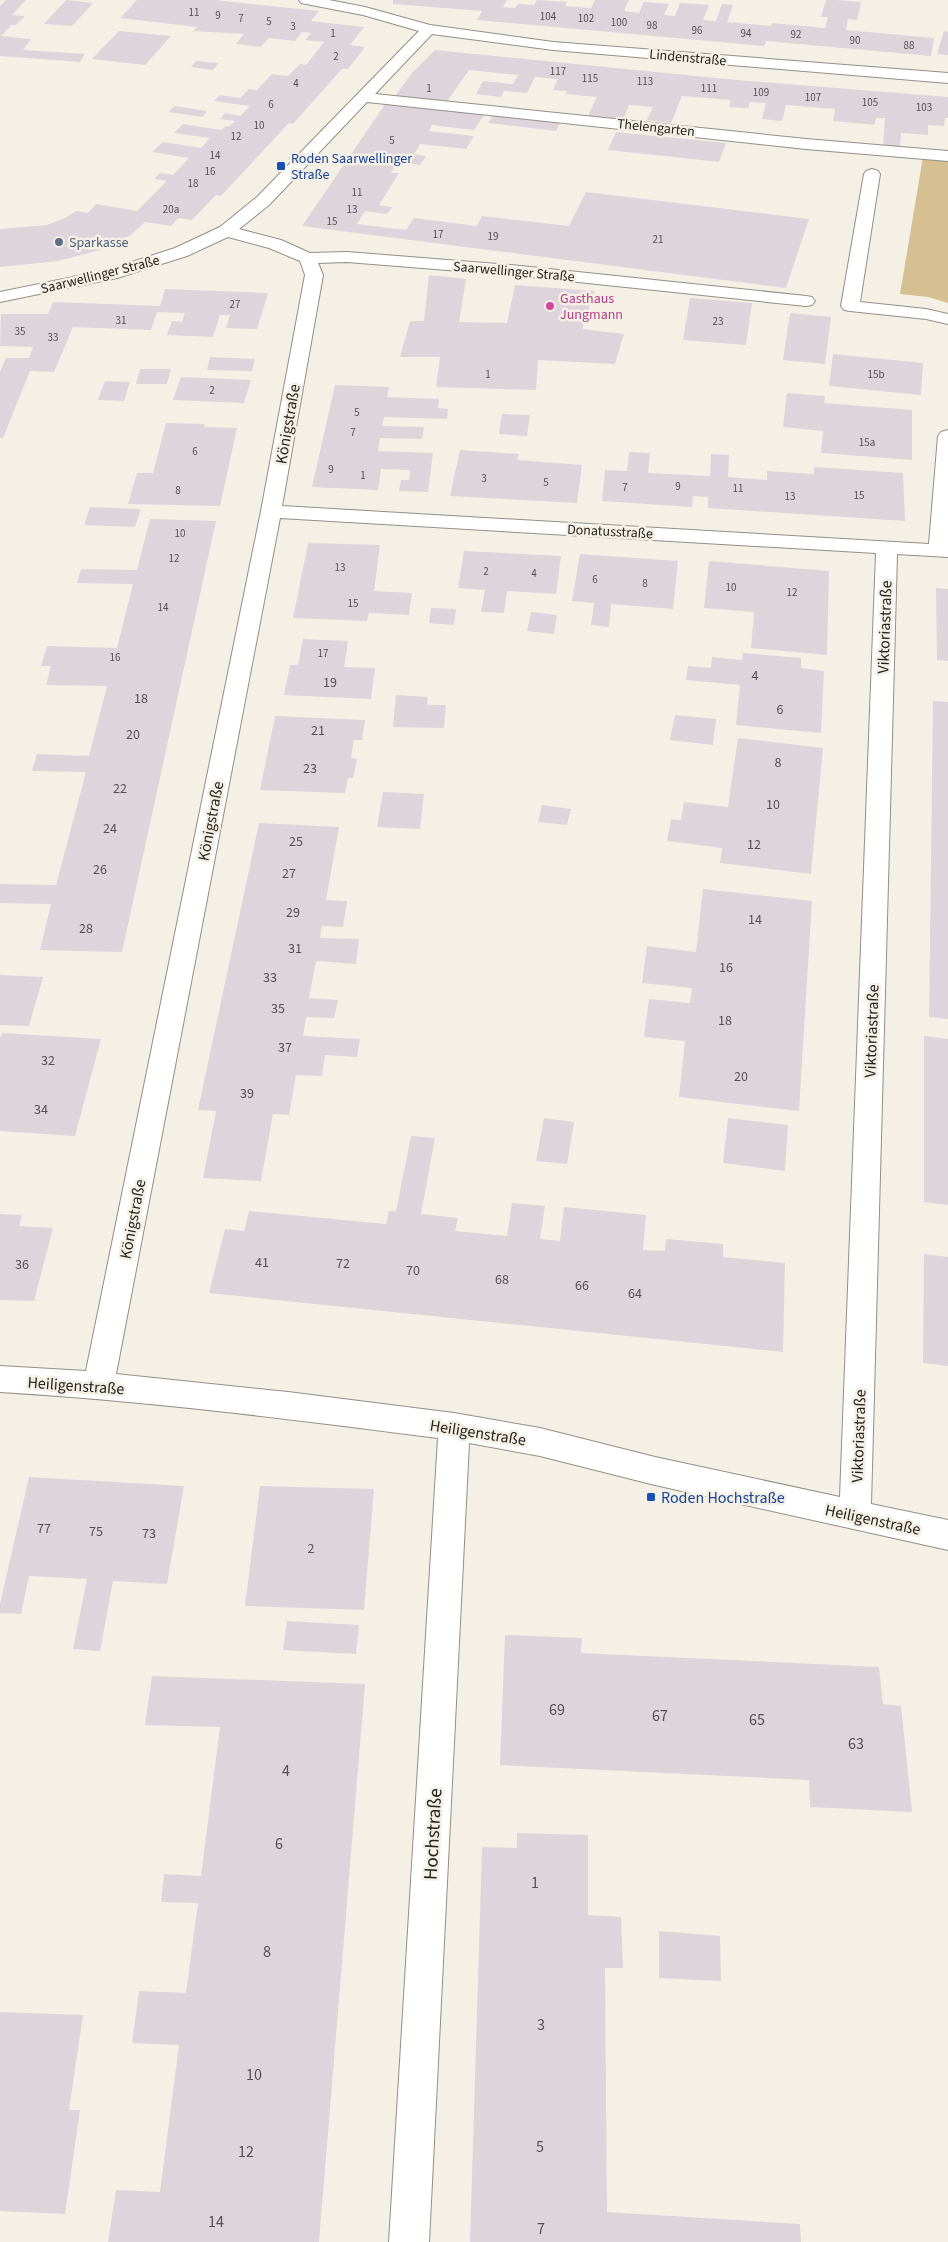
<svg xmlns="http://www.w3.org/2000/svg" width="948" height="2242" viewBox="0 0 948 2242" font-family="'Source Sans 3',sans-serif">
  <rect width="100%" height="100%" fill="#f5f0e6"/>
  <path fill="#d6c092" d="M923 157 948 159V303L928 297 900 294Z"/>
  <g fill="#ded4dc">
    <path d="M6 0H26L12 15 25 16 16 25H11L1 36 31 39 23 50 85 54 80 62 0 56V6Z"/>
    <path d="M66 0 93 3 72 26 44 24Z"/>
    <path d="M137 0H214L319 11 311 21 364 27 350 45 365 47 348 69H342L293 124 289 123 221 196 216 195 192 220 178 218 171 226 145 222 131 235 104 249 58 261 0 267V229L47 225 65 218 76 211 88 213 96 204 137 211 167 181 154 179 160 173 173 175 189 158 152 152 163 142 201 148 210 138 174 133 183 124 221 130 226 126H230L235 121 220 119 225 113 240 116 250 106 214 101 220 95 240 98 249 89 257 90 272 74 288 76 300 64 306 65 324 42 305 40 311 33 302 32 295 41 269 38 261 47 236 44 244 34 193 31 197 27 120 18Z"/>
    <path d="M393 0H507L503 7 515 8 518 4 534 5 537 0 567 2 565 6 591 8 595 0H629L624 11 639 13 644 2 669 4 664 15 675 16 680 3 709 5 703 20 716 21 722 4 733 5 727 22 771 26 772 23 825 28 828 17H821L826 0H836L861 2 857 20 848 19 846 30 934 38 931 56 766 41 764 46 477 20 482 11 393 4Z"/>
    <path d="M119 31 171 36 145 65 92 59Z"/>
    <path d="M944 31 948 32V55L937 54Z"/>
    <path d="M435 50 737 80 948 97V118H945L944 126 928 125V135L901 133 900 150 883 148 885 118H876L874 125 833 121 835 109 786 105 782 121 762 119 766 103 750 102 748 108 729 107 731 100 682 96 671 123 647 120 653 107 629 105 623 119 588 116 597 97 566 94 567 91 553 90 558 79 535 77 527 93 504 91 501 97 476 94 483 81 513 84 518 75 469 70 446 103 395 96 412 73Z"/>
    <path d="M196 61 219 63 213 70 191 67Z"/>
    <path d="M386 103 484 115 474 130 432 125 429 131 474 136 466 149 420 144 414 154 426 156 420 165 397 162 391 173H399L379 205 392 207 387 214 365 211 357 224 406 230 414 218 477 226 482 216 569 226 586 192 809 219 786 288 302 226Z"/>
    <path d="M174 106 207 111 202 117 169 112Z"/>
    <path d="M495 113 561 120 556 131 488 123Z"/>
    <path d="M616 132 726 143 719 162 608 150Z"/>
    <path d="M429 275 466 279 459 322 507 323 515 285 595 291 582 329 624 334 615 364 538 360 536 390 436 387 440 357H400L410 321H424Z"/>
    <path d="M165 289 268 293 257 329 226 328 230 315H220L213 337 167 335 172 321 182 322 185 313 157 312 151 330 73 327 54 372 30 371 3 438H0V372L6 358H29L33 347 0 346 1 314H48L53 302 160 306Z"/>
    <path d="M690 298 752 303 746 345 683 340Z"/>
    <path d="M790 313 831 317 825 364 783 360Z"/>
    <path d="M833 354 923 363 921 395 829 386Z"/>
    <path d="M210 357 255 359 252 371 207 370Z"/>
    <path d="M140 369H171L167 384H136Z"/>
    <path d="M181 377 251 380 244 403 173 400Z"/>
    <path d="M105 381 130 382 124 401 98 400Z"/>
    <path d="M335 385 389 387 387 397 439 399 438 408 448 409 447 419 384 417 382 426 424 427 422 439 380 438 378 451 433 453 428 492 399 491 401 480H409L410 470 381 469 378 490 312 487Z"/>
    <path d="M787 393 825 396 824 403 912 410V460L821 453 823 431 783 427Z"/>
    <path d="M502 414 530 415 527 436 499 434Z"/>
    <path d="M166 423 205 424 204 427 237 428 220 506 128 504 137 473H153Z"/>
    <path d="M460 450 519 454 517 460 582 465 577 503 450 496Z"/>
    <path d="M629 452 650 453 648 473 710 476 711 454 729 455 728 477 767 480V471L814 474V467L903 473 905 521 708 508V497L693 496 692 507 602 501 605 470 627 471Z"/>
    <path d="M90 507 141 509 135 527 84 525Z"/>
    <path d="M150 519 216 521 122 952 40 950 51 904 0 903V884L56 885 86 772 32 771 37 754 89 756 107 686 46 685 51 666H41L47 646 117 648 133 584 77 583 81 569 137 570Z"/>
    <path d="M308 543 380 545 374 591 412 593 409 615 369 613 367 621 293 618Z"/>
    <path d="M464 551 561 556 556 594 507 591 504 613 481 612 485 590 458 588Z"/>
    <path d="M580 554 678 561 673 609 611 604 609 627 591 625 594 603 572 601Z"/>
    <path d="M709 561 829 571 827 655 751 648 754 612 704 608Z"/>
    <path d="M936 588 948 589V661L937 660Z"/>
    <path d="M431 608 456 609 454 625 429 623Z"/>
    <path d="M531 612 557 615 554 634 527 631Z"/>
    <path d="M303 639 348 641 344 667 375 668 371 699 284 695 290 665H298Z"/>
    <path d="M743 653 801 658V668L824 671 821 733 736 725 740 685 686 680 688 666 711 668 712 657 742 660Z"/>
    <path d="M396 695 428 697 427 705H446L444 728 393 727Z"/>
    <path d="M933 701 948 702V1019L929 1017Z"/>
    <path d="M675 715 716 719 713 745 670 740Z"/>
    <path d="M275 716 365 720 362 740H354L351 758 357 759 353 778H348L345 793 260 790Z"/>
    <path d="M738 738 823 748 811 874 720 863 722 848 667 841 671 819 681 820 684 802 728 807Z"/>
    <path d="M383 792 424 794 420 829 377 827Z"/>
    <path d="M542 805 571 809 567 825 538 822Z"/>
    <path d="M259 823 339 827 326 900 347 901 343 927 322 926 320 938 359 939 356 964 316 961 309 998 338 1000 334 1018 306 1017 303 1036 360 1039 357 1057 325 1055 322 1076 296 1075 289 1115 273 1114 261 1181 203 1178 216 1111 198 1110Z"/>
    <path d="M703 889 812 901 799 1111 679 1097 685 1041 644 1037 649 999 690 1003 692 988 642 983 647 946 696 952Z"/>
    <path d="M0 975 43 977 29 1026 0 1025Z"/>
    <path d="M2 1033 101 1039 75 1136 0 1131V1038Z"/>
    <path d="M924 1036 948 1039V1205L924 1202Z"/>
    <path d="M544 1118 574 1122 567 1164 536 1161Z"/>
    <path d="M728 1118 788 1125 785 1171 723 1163Z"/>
    <path d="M411 1136 435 1138 421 1214 458 1218 455 1231 507 1236 512 1203 545 1206 540 1239 560 1241 564 1207 615 1212 646 1215 643 1250 665 1251 666 1239 723 1244V1257L785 1263 783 1352 209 1293 225 1229 244 1231 249 1211 386 1224 389 1211H396Z"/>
    <path d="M0 1214 22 1215 19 1226 53 1228 34 1301 0 1300Z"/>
    <path d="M924 1254 948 1257V1366L923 1363Z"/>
    <path d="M29 1477 184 1486 167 1584 113 1581 100 1651 73 1649 87 1579 29 1576 21 1614 0 1613V1604Z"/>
    <path d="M260 1486 374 1489 364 1610 245 1606Z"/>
    <path d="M287 1621 359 1625 356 1654 283 1650Z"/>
    <path d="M505 1635 582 1638 581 1653 879 1667 883 1704 901 1706 912 1812 810 1807 809 1780 500 1765Z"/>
    <path d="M152 1676 365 1684 319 2242H108L116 2190 160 2192 179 2045 132 2043 139 1991 186 1993 198 1903 161 1902 164 1874 201 1876 220 1727 145 1725Z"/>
    <path d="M517 1833 588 1835V1915L621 1917 623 1968H605L607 2212 800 2224 801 2242H470L482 1847 517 1848Z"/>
    <path d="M659 1931 720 1936 721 1981 659 1978Z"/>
    <path d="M0 2012 83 2015 69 2110H80L65 2214 0 2211Z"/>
  </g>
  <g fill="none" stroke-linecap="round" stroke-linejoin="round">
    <g stroke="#938f86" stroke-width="2">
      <g id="minor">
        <path d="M299 0H329L365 7 430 25 553 42 948 73V83L553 50 432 34 375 94 806 139 948 151V161L806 149 367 102 269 205 239 229 281 240 310 253 347 252 511 265 806 296 812 297 815 301 812 305 806 306 511 275 347 262 318 263 323 275 282 506 929 544 938 436 941 432 948 430V557L897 554 871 1504 948 1520V1550L655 1485 540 1456 469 1443 429 2242H389L438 1438C292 1419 147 1401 0 1392V1366L86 1371 261 511 305 275 300 261 269 248 228 237 187 256 117 278 0 302V292L107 270 175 248 220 227 257 197 419 31 363 15 301 3ZM280 518 876 553 840 1497 655 1457 540 1428 454 1413 288 1392 116 1374Z"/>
        <path d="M872 169 878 171 880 174 860 302 926 309 948 314V324L926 319 850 311 844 310 841 306 864 174 866 171Z"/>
      </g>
    </g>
    <use href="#minor" fill="#fff" fill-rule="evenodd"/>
  </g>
  <g fill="#1a4fb4" stroke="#f5f0e6" stroke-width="2">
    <rect x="276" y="161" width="10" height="10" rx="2.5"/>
    <rect x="646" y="1492" width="10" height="10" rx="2.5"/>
  </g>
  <circle fill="#5c6f8a" stroke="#f5f0e6" stroke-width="2" cx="59" cy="242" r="5"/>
  <circle fill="#d1479c" stroke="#f5f0e6" stroke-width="2" cx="550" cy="306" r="5"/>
  <g text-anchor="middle" stroke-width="5" stroke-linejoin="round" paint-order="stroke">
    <g font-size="11" fill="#545050">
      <text x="194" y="16">11</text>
      <text x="218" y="19">9</text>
      <text x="548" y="20">104</text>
      <text x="241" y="22">7</text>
      <text x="586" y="22">102</text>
      <text x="269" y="25">5</text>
      <text x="619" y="26">100</text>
      <text x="652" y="29">98</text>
      <text x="293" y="30">3</text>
      <text x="697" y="34">96</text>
      <text x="333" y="37">1</text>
      <text x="746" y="37">94</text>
      <text x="796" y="38">92</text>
      <text x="855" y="44">90</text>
      <text x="909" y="49">88</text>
      <text x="336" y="60">2</text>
      <text x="558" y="75">117</text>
      <text x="590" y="82">115</text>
      <text x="645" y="85">113</text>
      <text x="296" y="87">4</text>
      <text x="429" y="92">1</text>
      <text x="709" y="92">111</text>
      <text x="761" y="96">109</text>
      <text x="813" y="101">107</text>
      <text x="870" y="106">105</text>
      <text x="271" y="108">6</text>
      <text x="924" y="111">103</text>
      <text x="259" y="129">10</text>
      <text x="236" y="140">12</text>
      <text x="392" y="144">5</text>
      <text x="215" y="159">14</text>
      <text x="210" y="175">16</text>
      <text x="193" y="187">18</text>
      <text x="357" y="196">11</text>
      <text x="171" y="213">20a</text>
      <text x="352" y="213">13</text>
      <text x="332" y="225">15</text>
      <text x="438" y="238">17</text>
      <text x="493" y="240">19</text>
      <text x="658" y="243">21</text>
      <text x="235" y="308">27</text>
      <text x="121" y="324">31</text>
      <text x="718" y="325">23</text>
      <text x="20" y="335">35</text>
      <text x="53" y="341">33</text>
      <text x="488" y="378">1</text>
      <text x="876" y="378">15b</text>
      <text x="212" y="394">2</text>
      <text x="357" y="416">5</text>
      <text x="353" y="436">7</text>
      <text x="867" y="446">15a</text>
      <text x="195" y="455">6</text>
      <text x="331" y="473">9</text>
      <text x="363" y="479">1</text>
      <text x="484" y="482">3</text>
      <text x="546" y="486">5</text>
      <text x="678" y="490">9</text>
      <text x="625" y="491">7</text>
      <text x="738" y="492">11</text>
      <text x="178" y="494">8</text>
      <text x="859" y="499">15</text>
      <text x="790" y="500">13</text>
      <text x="180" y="537">10</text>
      <text x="174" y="562">12</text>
      <text x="340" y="571">13</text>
      <text x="486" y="575">2</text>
      <text x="534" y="577">4</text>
      <text x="595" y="583">6</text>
      <text x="645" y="587">8</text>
      <text x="731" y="591">10</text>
      <text x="792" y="596">12</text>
      <text x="353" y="607">15</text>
      <text x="163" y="611">14</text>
      <text x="323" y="657">17</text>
      <text x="115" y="661">16</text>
    </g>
    <g font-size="14" fill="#262421" stroke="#f5f0e6">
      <text transform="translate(688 57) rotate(5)" y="5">Lindenstraße</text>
      <text transform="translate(656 127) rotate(6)" y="5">Thelengarten</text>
      <text transform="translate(514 271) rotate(5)" y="5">Saarwellinger Straße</text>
      <text transform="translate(100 274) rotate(-14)" y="5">Saarwellinger Straße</text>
      <text transform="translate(610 531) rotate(3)" y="5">Donatusstraße</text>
    </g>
    <g font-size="14" fill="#164399" stroke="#f5f0e6" text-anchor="start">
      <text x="291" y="163">Roden Saarwellinger<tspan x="291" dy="16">Straße</tspan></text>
    </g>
    <g font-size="14" fill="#4e5e75" stroke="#f5f0e6" text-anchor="start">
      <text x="69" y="247">Sparkasse</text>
    </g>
    <g font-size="14" fill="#b23c85" stroke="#f5f0e6" text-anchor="start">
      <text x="560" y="303">Gasthaus<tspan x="560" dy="16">Jungmann</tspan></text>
    </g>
    <g font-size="14" fill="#545050">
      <text x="755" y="680">4</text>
      <text x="330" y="687">19</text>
      <text x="141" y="703">18</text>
      <text x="780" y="714">6</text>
      <text x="318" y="735">21</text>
      <text x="133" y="739">20</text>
      <text x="778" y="767">8</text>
      <text x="310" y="773">23</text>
      <text x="120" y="793">22</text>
      <text x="773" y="809">10</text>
      <text x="110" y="833">24</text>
      <text x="296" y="846">25</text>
      <text x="754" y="849">12</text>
      <text x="100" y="874">26</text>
      <text x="289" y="878">27</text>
      <text x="293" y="917">29</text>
      <text x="755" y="924">14</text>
      <text x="86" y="933">28</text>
      <text x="295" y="953">31</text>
      <text x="726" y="972">16</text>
      <text x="270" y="982">33</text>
      <text x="278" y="1013">35</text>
      <text x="725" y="1025">18</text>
      <text x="285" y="1052">37</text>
      <text x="48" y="1065">32</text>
      <text x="741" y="1081">20</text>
      <text x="247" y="1098">39</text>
      <text x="41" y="1114">34</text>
      <text x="262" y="1267">41</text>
      <text x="343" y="1268">72</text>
      <text x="22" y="1269">36</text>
      <text x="413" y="1275">70</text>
      <text x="502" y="1284">68</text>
      <text x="582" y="1290">66</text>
      <text x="635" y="1298">64</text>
      <text x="44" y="1533">77</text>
      <text x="96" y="1536">75</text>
      <text x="149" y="1538">73</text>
      <text x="311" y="1553">2</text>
    </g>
    <g font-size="16" fill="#262421" stroke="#f5f0e6">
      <text transform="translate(287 424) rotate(-80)" y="6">Königstraße</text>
      <text transform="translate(884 627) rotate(-88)" y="6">Viktoriastraße</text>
      <text transform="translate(210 821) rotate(-79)" y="6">Königstraße</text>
      <text transform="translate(871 1031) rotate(-88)" y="6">Viktoriastraße</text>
      <text transform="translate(132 1219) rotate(-79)" y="6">Königstraße</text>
      <text transform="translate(76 1385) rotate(4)" y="6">Heiligenstraße</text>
      <text transform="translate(478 1432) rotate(9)" y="6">Heiligenstraße</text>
      <text transform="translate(858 1436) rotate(-88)" y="6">Viktoriastraße</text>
      <text transform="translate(873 1519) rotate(12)" y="6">Heiligenstraße</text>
    </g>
    <g font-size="16" fill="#164399" stroke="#f5f0e6" text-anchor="start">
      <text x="661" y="1503">Roden Hochstraße</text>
    </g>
    <g font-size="16" fill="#545050">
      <text x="557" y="1715">69</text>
      <text x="660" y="1721">67</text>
      <text x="757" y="1725">65</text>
      <text x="856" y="1749">63</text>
      <text x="286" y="1776">4</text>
      <text x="279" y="1849">6</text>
      <text x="535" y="1888">1</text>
      <text x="267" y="1957">8</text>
      <text x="541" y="2030">3</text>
      <text x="254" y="2080">10</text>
      <text x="540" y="2152">5</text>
      <text x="246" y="2157">12</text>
      <text x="216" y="2227">14</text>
      <text x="541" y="2234">7</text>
    </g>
    <g font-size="19" fill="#262421" stroke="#f5f0e6">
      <text transform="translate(432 1834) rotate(-87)" y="7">Hochstraße</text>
    </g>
  </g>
</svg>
